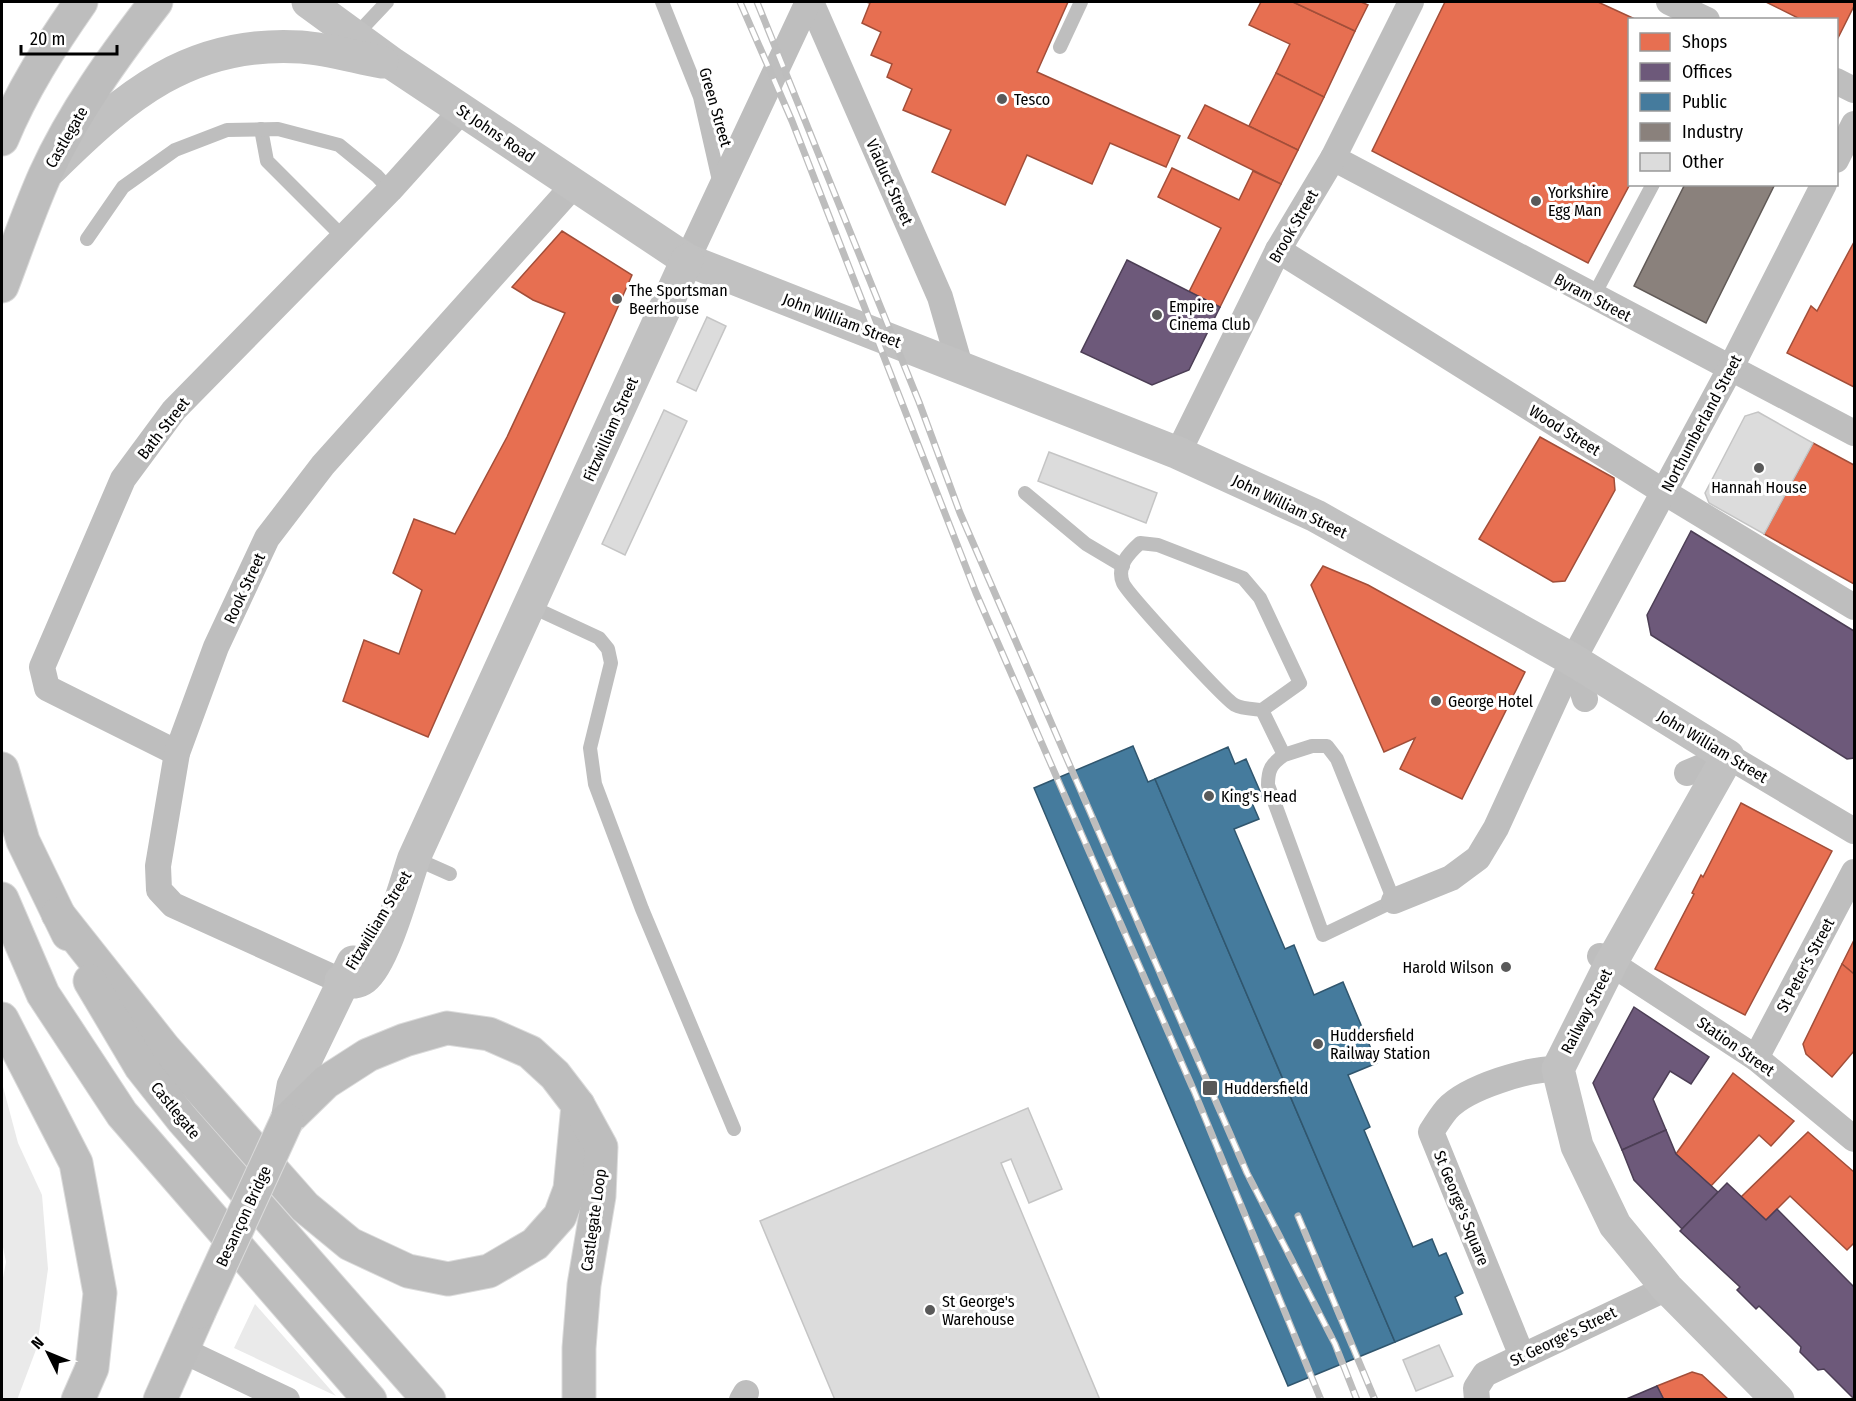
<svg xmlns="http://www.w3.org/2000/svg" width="1856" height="1401" viewBox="0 0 1856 1401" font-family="'Fira Sans Condensed',sans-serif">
  <rect width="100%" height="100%" fill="#fff"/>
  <g fill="#eaeaea">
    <path d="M2 1083 18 1143 42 1195 48 1269 37 1347 17 1400 2 1399V1283L6 1262 2 1242Z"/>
    <path d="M255 1304 336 1396 234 1348Z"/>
  </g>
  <g fill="#e76f51" stroke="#a24e39" stroke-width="1.5">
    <path d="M866 2H1068L1037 72 1180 136 1166 167 1110 143 1092 184 1027 155 1005 205 932 172 951 130 903 110 912 89 887 77 892 64 871 55 881 32 862 23 870 3Z"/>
    <path d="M1261 2H1293L1355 31 1324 97 1276 73 1290 44 1249 25Z"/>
    <path d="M1293 2H1361L1368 5 1355 31Z"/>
    <path d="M1445 2H1598L1637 20H1630V184L1588 263 1372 151Z"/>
    <path d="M1766 2H1854V6L1838 38 1836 20H1802Z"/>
    <path d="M1276 73 1324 97 1298 150 1249 126Z"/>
    <path d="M1205 105 1298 150 1281 184 1188 138Z"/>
    <path d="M1172 168 1239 200 1253 171 1281 184 1220 307 1189 292 1221 228 1158 197Z"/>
    <path d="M562 231 632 275 428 737 343 701 364 640 399 654 422 590 393 573 414 519 455 534 507 437 565 313 533 300 512 287Z"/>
    <path d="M1854 242V387L1787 353 1811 306 1817 311Z"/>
    <path d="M1540 437 1614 478 1615 490 1565 581 1553 582 1479 539Z"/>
    <path d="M1813 443 1854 465V584L1764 534Z"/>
    <path d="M1323 566 1368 585 1525 672 1462 799 1400 769 1415 738 1384 752 1311 585Z"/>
    <path d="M1741 803 1832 851 1745 1015 1655 969 1694 894 1692 893 1701 875 1703 877Z"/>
    <path d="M1854 940V974L1842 964Z"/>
    <path d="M1842 964 1854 974V1051L1832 1077 1806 1054 1803 1044Z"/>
    <path d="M1733 1073 1794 1121 1771 1146 1759 1135 1711 1186 1676 1154Z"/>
    <path d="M1808 1132 1854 1172V1243L1847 1250 1790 1196 1766 1220 1741 1197Z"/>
    <path d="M1692 1372 1702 1375 1729 1400H1664L1657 1386Z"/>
  </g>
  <g fill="#6d597a" stroke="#4c3e55" stroke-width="1.5">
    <path d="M1127 260 1220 307 1189 370 1152 385 1081 352Z"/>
    <path d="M1691 531 1854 631V758L1847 759 1651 635 1647 615Z"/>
    <path d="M1634 1007 1709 1057 1691 1084 1670 1071 1653 1099 1666 1130 1622 1150 1593 1083Z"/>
    <path d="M1666 1130 1676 1154 1718 1192 1682 1229 1634 1180 1622 1150Z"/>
    <path d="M1727 1183 1766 1220 1777 1209 1854 1287V1399L1824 1369 1818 1370 1800 1352 1801 1347 1791 1337 1759 1306 1756 1309 1737 1290 1740 1287 1680 1231Z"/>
    <path d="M1657 1386 1664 1400H1624L1643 1392Z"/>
  </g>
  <g fill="#457b9d" stroke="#30566e" stroke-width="1.5">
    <path d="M1133 746 1148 782 1155 779 1395 1342 1288 1386 1034 788Z"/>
    <path d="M1228 747 1235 764 1246 759 1263 798 1252 803 1259 819 1234 829 1285 949 1294 945 1314 995 1343 982 1377 1063 1348 1075 1370 1127 1364 1130 1413 1247 1432 1239 1439 1256 1446 1253 1463 1293 1455 1297 1462 1314 1395 1342 1155 779Z"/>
  </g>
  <path fill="#8a817c" stroke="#615a57" stroke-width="1.5" d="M1685 184H1775L1706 323 1634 286Z"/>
  <g fill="#dcdcdc" stroke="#c5c5c5" stroke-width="1.5">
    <path d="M707 317 726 326 696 391 677 382Z"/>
    <path d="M664 410 687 421 625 555 602 544Z"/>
    <path d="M1758 412 1813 443 1764 534 1709 503 1705 493 1745 416Z"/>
    <path d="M1049 452 1157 493 1146 523 1038 481Z"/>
    <path d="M1028 1108 1062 1189 1029 1203 1011 1159 1001 1163 1100 1400H835L760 1221Z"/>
    <path d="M1439 1345 1453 1376 1416 1391 1403 1360Z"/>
  </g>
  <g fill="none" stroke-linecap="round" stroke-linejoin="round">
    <g stroke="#dbdbdb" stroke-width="35">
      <g id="highway">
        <path d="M2 139C22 90 51 45 81 2"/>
        <path d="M2 286C16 249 29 211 45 175 73 113 115 55 156 2"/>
        <path d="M2 769 23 841 68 934"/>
        <path d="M2 899 43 994 122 1114 370 1400"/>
        <path d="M58 914 164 1048 305 1207 350 1244 408 1271 448 1279 489 1271 535 1244 560 1216 570 1189 578 1105"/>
        <path d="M90 981 141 1067 182 1119 429 1400"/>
        <path d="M2 1019 76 1163 100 1293 92 1368 78 1400"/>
        <path d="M287 1120 326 1082 368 1055 405 1040 447 1028 489 1034 530 1052 555 1075 578 1105 601 1147 599 1196 584 1285 579 1348V1400"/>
        <path d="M160 1400 199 1312"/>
      </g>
    </g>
    <g stroke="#bebebe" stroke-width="14">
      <path d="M662 2 700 97 720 185"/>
      <path d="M354 37 387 2"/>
      <path d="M1060 47 1081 2"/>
      <path d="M261 129 267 161 343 237"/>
      <path d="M87 239 123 187 175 150 227 130 278 129 339 145 377 176 390 190"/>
      <path d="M1593 297 1653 184"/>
      <path d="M1025 493 1086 544 1123 566"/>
      <path d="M1140 543 1158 545 1243 578 1260 598 1300 683 1262 710C1255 709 1242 709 1235 705 1225 700 1127 593 1123 583 1116 566 1129 553 1140 543Z"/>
      <path d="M530 606 599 638 608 649 611 663 590 748 595 784 642 909 734 1129"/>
      <path d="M1262 710 1284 755C1271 764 1268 770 1268 785L1323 935 1394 901 1337 759 1327 746H1312L1284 755"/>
      <path d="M414 858 450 874"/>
    </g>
    <g stroke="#bebebe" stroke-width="26">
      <path d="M811 2 940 297 960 366"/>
      <path d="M1669 2 1707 20"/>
      <path d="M1836 81 1854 90"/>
      <path d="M1333 158 1854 433"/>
      <path d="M1836 160 1854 124"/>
      <path d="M1278 250 1664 492 1854 607"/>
      <path d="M687 260 808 2"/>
      <path d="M1178 453 1278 250 1333 158 1411 2"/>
      <path d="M1573 660 1585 699"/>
      <path d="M177 753 47 688 42 667 123 479 174 410 390 190 462 110"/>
      <path d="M1687 773 1728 756 1854 831"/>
      <path d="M1394 901 1451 878 1478 858 1496 828 1573 660 1730 369 1824 184"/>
      <path d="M1600 956 1756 1058 1854 1139"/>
      <path d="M341 981 173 905 159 890 158 866 177 753 216 647 267 538 323 465 573 186"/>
      <path d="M1756 1058 1854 872"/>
      <path d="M182 1350 287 1400"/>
      <path d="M1522 1356 1431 1132C1436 1124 1441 1116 1447 1109 1467 1087 1530 1068 1558 1069"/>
      <path d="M742 1400 746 1393"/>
      <path d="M1477 1400 1476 1388 1485 1374 1667 1288"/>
    </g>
    <g stroke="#c1c1c1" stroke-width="33">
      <path d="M308 2 393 64 687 260 1178 453 1316 516 1573 660 1728 756 1611 963 1558 1069 1577 1146 1615 1225 1667 1288 1778 1400"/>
      <path d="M51 169C125 96 190 40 301 47 328 49 355 57 382 62"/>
      <path d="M341 981C350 982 356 984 364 978 384 963 405 884 414 858L687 260"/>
      <path d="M287 1120 293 1086 353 962"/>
    </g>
    <use href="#highway" stroke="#bdbdbd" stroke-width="33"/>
    <g stroke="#bdbdbd" stroke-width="7">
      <g id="rail">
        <path d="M740 2 792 121 976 593 1194 1091 1321 1400"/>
        <path d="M757 2 919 402 960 513 1247 1173 1335 1344 1357 1400"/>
        <path d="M1298 1216 1375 1400"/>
      </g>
    </g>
    <use href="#rail" stroke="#fff" stroke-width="4.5" stroke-dasharray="14" stroke-linecap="butt"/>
    <g stroke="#dbdbdb" stroke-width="35" stroke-linecap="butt">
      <path id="highway-bridge" d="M199 1312 287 1120"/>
    </g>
    <use href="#highway-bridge" stroke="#bdbdbd" stroke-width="33"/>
  </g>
  <g fill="#595959" stroke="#fff" stroke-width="2">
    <circle cx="1002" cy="99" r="6"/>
    <circle cx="1536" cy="201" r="6"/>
    <circle cx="617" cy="299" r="6"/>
    <circle cx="1157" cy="315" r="6"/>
    <circle cx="1759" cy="468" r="6"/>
    <circle cx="1436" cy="701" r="6"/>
    <circle cx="1209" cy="796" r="6"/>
    <circle cx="1506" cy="967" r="6"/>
    <circle cx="1318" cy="1044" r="6"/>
    <rect x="1202" y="1080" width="16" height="16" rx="3"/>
    <circle cx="930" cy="1310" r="6"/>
  </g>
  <g text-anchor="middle" stroke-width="6" stroke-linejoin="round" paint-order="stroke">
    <g font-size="16" fill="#000" stroke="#fff" text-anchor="start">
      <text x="1014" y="105">Tesco</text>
      <text x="1548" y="198">Yorkshire<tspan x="1548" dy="18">Egg Man</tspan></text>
      <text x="629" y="296">The Sportsman<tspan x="629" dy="18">Beerhouse</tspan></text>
      <text x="1169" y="312">Empire<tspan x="1169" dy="18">Cinema Club</tspan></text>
      <text x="1759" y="493" text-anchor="middle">Hannah House</text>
      <text x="1448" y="707">George Hotel</text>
      <text x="1221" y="802">King's Head</text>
      <text x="1494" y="973" text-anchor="end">Harold Wilson</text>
      <text x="1330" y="1041">Huddersfield<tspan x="1330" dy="18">Railway Station</tspan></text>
      <text x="1224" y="1094">Huddersfield</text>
      <text x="942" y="1307">St George's<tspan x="942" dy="18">Warehouse</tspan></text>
    </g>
    <g font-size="16" fill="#000" stroke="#fff">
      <text transform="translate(716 107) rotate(74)" y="6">Green Street</text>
      <text transform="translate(496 133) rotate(34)" y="6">St Johns Road</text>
      <text transform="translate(66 137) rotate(-60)" y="6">Castlegate</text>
      <text transform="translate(890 182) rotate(66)" y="6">Viaduct Street</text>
      <text transform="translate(1293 226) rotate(-60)" y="6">Brook Street</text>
      <text transform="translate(1593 297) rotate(28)" y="6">Byram Street</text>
      <text transform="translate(842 320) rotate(21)" y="6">John William Street</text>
      <text transform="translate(1701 423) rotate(-62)" y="6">Northumberland Street</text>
      <text transform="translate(163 428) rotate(-52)" y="6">Bath Street</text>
      <text transform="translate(610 429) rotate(-66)" y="6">Fitzwilliam Street</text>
      <text transform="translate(1565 430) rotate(32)" y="6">Wood Street</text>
      <text transform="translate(1290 506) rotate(26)" y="6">John William Street</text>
      <text transform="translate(244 588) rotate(-65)" y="6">Rook Street</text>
      <text transform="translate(1713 746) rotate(31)" y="6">John William Street</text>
      <text transform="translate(378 920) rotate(-59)" y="6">Fitzwilliam Street</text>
      <text transform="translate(1805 965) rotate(-62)" y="6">St Peter's Street</text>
      <text transform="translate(1586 1011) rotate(-63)" y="6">Railway Street</text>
      <text transform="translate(1736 1046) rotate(35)" y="6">Station Street</text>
      <text transform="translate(176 1110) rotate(51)" y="6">Castlegate</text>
      <text transform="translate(1462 1208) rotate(68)" y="6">St George's Square</text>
      <text transform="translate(243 1216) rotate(-65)" y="6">Besançon Bridge</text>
      <text transform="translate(593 1220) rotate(-82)" y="6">Castlegate Loop</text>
      <text transform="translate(1563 1336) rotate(-26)" y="6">St George's Street</text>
    </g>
  </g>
  <rect width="1856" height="1401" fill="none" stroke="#000000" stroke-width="6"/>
  <rect x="1628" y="18" width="210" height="168" fill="#ffffff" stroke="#999999" stroke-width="1.5"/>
  <rect x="1640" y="33" width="30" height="18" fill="#e76f51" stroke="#999999" stroke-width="1.5"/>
  <text x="1682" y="48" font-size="18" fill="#000000">Shops</text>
  <rect x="1640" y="63" width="30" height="18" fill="#6d597a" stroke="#999999" stroke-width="1.5"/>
  <text x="1682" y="78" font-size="18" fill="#000000">Offices</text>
  <rect x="1640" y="93" width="30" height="18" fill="#457b9d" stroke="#999999" stroke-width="1.5"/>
  <text x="1682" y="108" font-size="18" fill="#000000">Public</text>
  <rect x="1640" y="123" width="30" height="18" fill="#8a817c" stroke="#999999" stroke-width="1.5"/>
  <text x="1682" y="138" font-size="18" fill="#000000">Industry</text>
  <rect x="1640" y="153" width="30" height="18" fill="#dcdcdc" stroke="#999999" stroke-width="1.5"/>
  <text x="1682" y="168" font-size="18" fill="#000000">Other</text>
  <g transform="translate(48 1353) rotate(313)" stroke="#ffffff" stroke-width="4.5" paint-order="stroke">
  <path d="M0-4.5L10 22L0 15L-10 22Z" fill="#000000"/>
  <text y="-9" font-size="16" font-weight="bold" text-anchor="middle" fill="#000000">N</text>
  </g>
  <path d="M21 45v9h96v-9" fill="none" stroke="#000000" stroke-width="3"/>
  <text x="30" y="45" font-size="18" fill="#000000" stroke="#ffffff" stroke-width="4.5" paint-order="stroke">20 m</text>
</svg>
